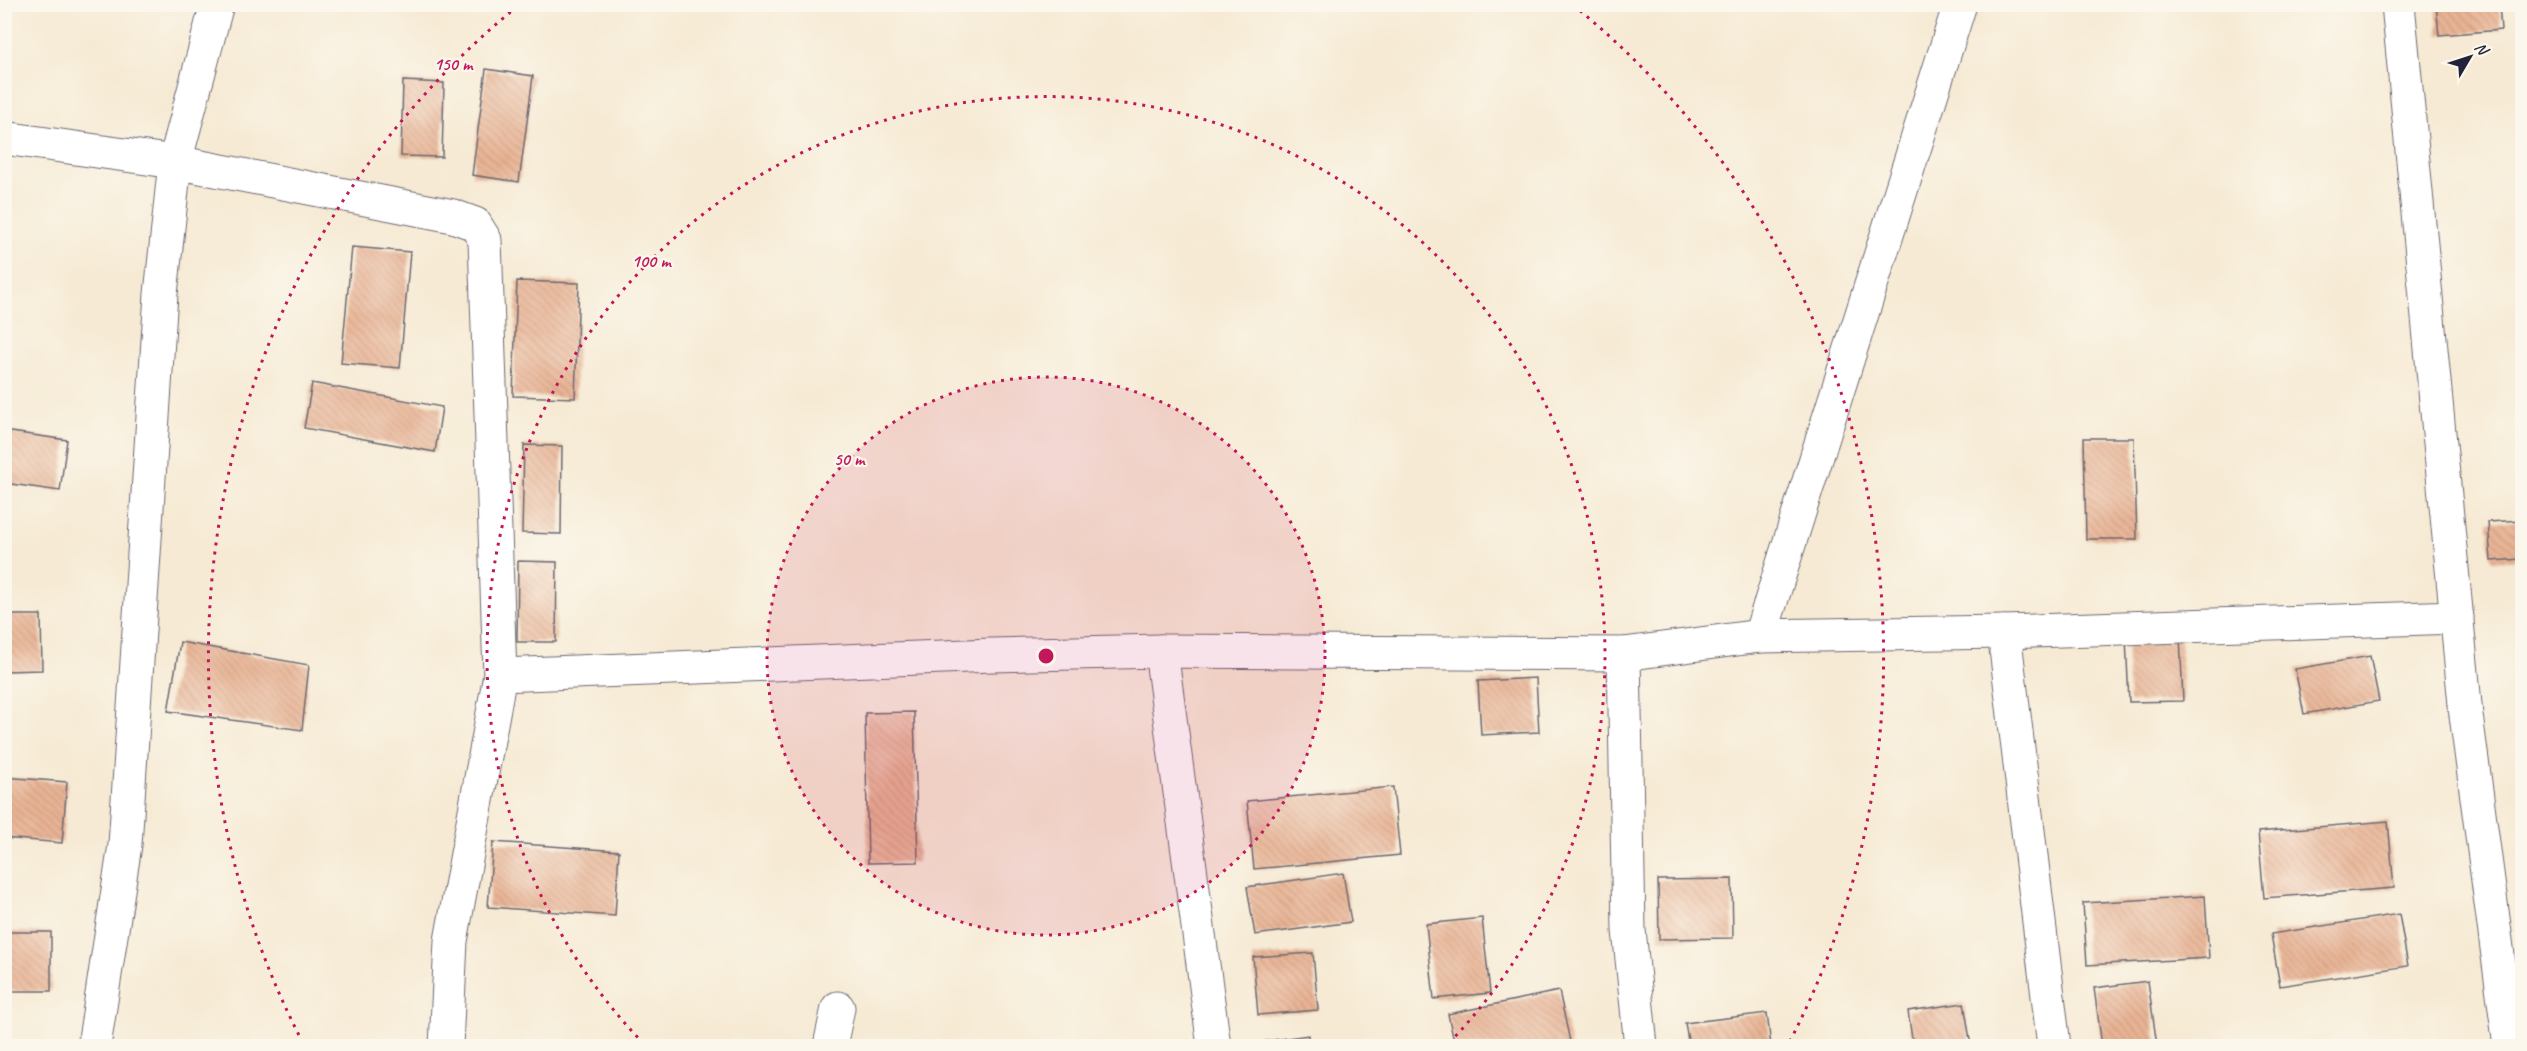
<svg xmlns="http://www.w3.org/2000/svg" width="2527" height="1051" viewBox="0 0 2527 1051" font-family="Caveat,sans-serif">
  <defs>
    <pattern id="building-back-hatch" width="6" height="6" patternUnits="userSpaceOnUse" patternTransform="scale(1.5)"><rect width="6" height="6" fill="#e9b494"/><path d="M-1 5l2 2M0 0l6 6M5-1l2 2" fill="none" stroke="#c89a80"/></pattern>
  </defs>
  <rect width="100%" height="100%" fill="#fbf7ec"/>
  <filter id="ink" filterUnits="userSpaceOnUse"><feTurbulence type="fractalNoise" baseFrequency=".0167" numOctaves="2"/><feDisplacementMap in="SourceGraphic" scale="12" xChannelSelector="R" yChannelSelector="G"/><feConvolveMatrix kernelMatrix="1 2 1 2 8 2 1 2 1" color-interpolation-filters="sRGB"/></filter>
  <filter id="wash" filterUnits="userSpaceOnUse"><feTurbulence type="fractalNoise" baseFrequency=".008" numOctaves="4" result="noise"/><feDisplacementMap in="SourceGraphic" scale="24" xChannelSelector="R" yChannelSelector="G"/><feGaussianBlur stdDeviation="1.35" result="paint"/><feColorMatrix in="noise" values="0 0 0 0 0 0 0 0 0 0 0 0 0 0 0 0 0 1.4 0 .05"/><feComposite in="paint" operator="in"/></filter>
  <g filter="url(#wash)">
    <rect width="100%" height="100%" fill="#f6ead4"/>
    <g id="blocks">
      <g fill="url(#building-back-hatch)">
        <path d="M2436 4H2499L2501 30 2439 35Z"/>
        <path d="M486 69 533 76 519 182 472 175Z"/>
        <path d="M403 81 444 83 442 157 401 156Z"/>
        <path d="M352 247 410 252 400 368 341 363Z"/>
        <path d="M517 281 579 283 575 398 513 396Z"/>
        <path d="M312 383 442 407 435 452 304 428Z"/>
        <path d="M4 431 67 440 60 491 4 483Z"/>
        <path d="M2084 438H2134L2137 539H2086Z"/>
        <path d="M524 445 562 446 561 534 522 533Z"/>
        <path d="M2522 520V559L2491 561 2488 522Z"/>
        <path d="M518 561 557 562 556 642H517Z"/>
        <path d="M4 615H41L42 670 4 671Z"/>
        <path d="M2180 636 2183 701 2129 702 2126 638Z"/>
        <path d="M180 642 309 665 302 730 168 711Z"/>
        <path d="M2370 656 2379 701 2304 714 2295 669Z"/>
        <path d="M1536 678 1539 732 1481 735 1478 681Z"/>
        <path d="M914 712 918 862 868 863 865 713Z"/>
        <path d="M4 777 67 782 62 843 4 838Z"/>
        <path d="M1393 787 1400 855 1254 869 1247 801Z"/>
        <path d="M2388 821 2394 888 2264 898 2258 832Z"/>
        <path d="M493 842 619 851 615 916 488 907Z"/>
        <path d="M1343 873 1351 922 1255 935 1247 887Z"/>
        <path d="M1732 879 1733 938 1659 939 1658 880Z"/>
        <path d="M2205 896 2209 958 2087 965 2083 903Z"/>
        <path d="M2399 914 2408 966 2280 986 2271 934Z"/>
        <path d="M1482 918 1490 993 1434 999 1426 924Z"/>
        <rect x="4" y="932" width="47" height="59"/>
        <path d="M1313 953 1318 1010 1258 1015 1253 957Z"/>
        <path d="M2148 981 2157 1046H2102L2094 988Z"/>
        <path d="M1559 991 1571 1046H1455L1448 1014Z"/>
        <path d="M1964 1003 1971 1046H1913L1908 1011Z"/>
        <path d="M1767 1013 1771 1046H1689L1685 1023Z"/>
        <path d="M1308 1035 1309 1046H1247L1246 1044Z"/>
      </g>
    </g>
  </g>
  <g filter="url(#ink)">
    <use href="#blocks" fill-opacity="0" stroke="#6c6871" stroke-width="1.5"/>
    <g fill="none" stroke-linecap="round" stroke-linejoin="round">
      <g stroke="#6c6871" stroke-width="35">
        <g id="street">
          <path d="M2398 4 2466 715 2510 1046"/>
          <path d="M4 138 175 162 453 216 475 224 485 240 500 675 451 941 446 1046"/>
          <path d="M2004 632 2054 1046"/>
          <path d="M1760 636 1960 4"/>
          <path d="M1161 651 1214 1046"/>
          <path d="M1624 654 1629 930 1641 1046"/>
          <path d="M500 675 992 655 1161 651 1624 654 1760 636 2004 632 2457 617"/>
          <path d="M94 1046 125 845 161 294 175 162 217 4"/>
          <path d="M830 1046 838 1008"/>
        </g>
      </g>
      <use href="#street" stroke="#fff" stroke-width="33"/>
    </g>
  </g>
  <circle cx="1046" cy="656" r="279" fill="#c2185b" fill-opacity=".12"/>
  <g fill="none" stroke="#c2185b" stroke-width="3" stroke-dasharray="3 6">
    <circle cx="1046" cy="656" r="279"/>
    <path d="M644 1044A559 559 0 1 1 1448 1044"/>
    <path d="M303 1043A838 838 0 0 1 519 5M1573 5A838 838 0 0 1 1789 1043"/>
  </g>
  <circle cx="1046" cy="656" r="9" fill="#c2185b" stroke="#fbf7ec" stroke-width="3"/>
  <g font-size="18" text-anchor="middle" font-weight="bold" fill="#c2185b" stroke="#fbf7ec" stroke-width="4.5" stroke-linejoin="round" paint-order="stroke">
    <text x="453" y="70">150 m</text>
    <text x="651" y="267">100 m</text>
    <text x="849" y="465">50 m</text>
  </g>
  <rect width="2527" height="1051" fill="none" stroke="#fbf7ec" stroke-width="24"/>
  <g transform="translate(2470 57) rotate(51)" stroke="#fbf7ec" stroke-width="4.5" paint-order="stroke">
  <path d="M0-4.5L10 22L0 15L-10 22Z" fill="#22223b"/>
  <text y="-9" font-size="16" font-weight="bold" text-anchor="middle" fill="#22223b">N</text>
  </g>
</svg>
